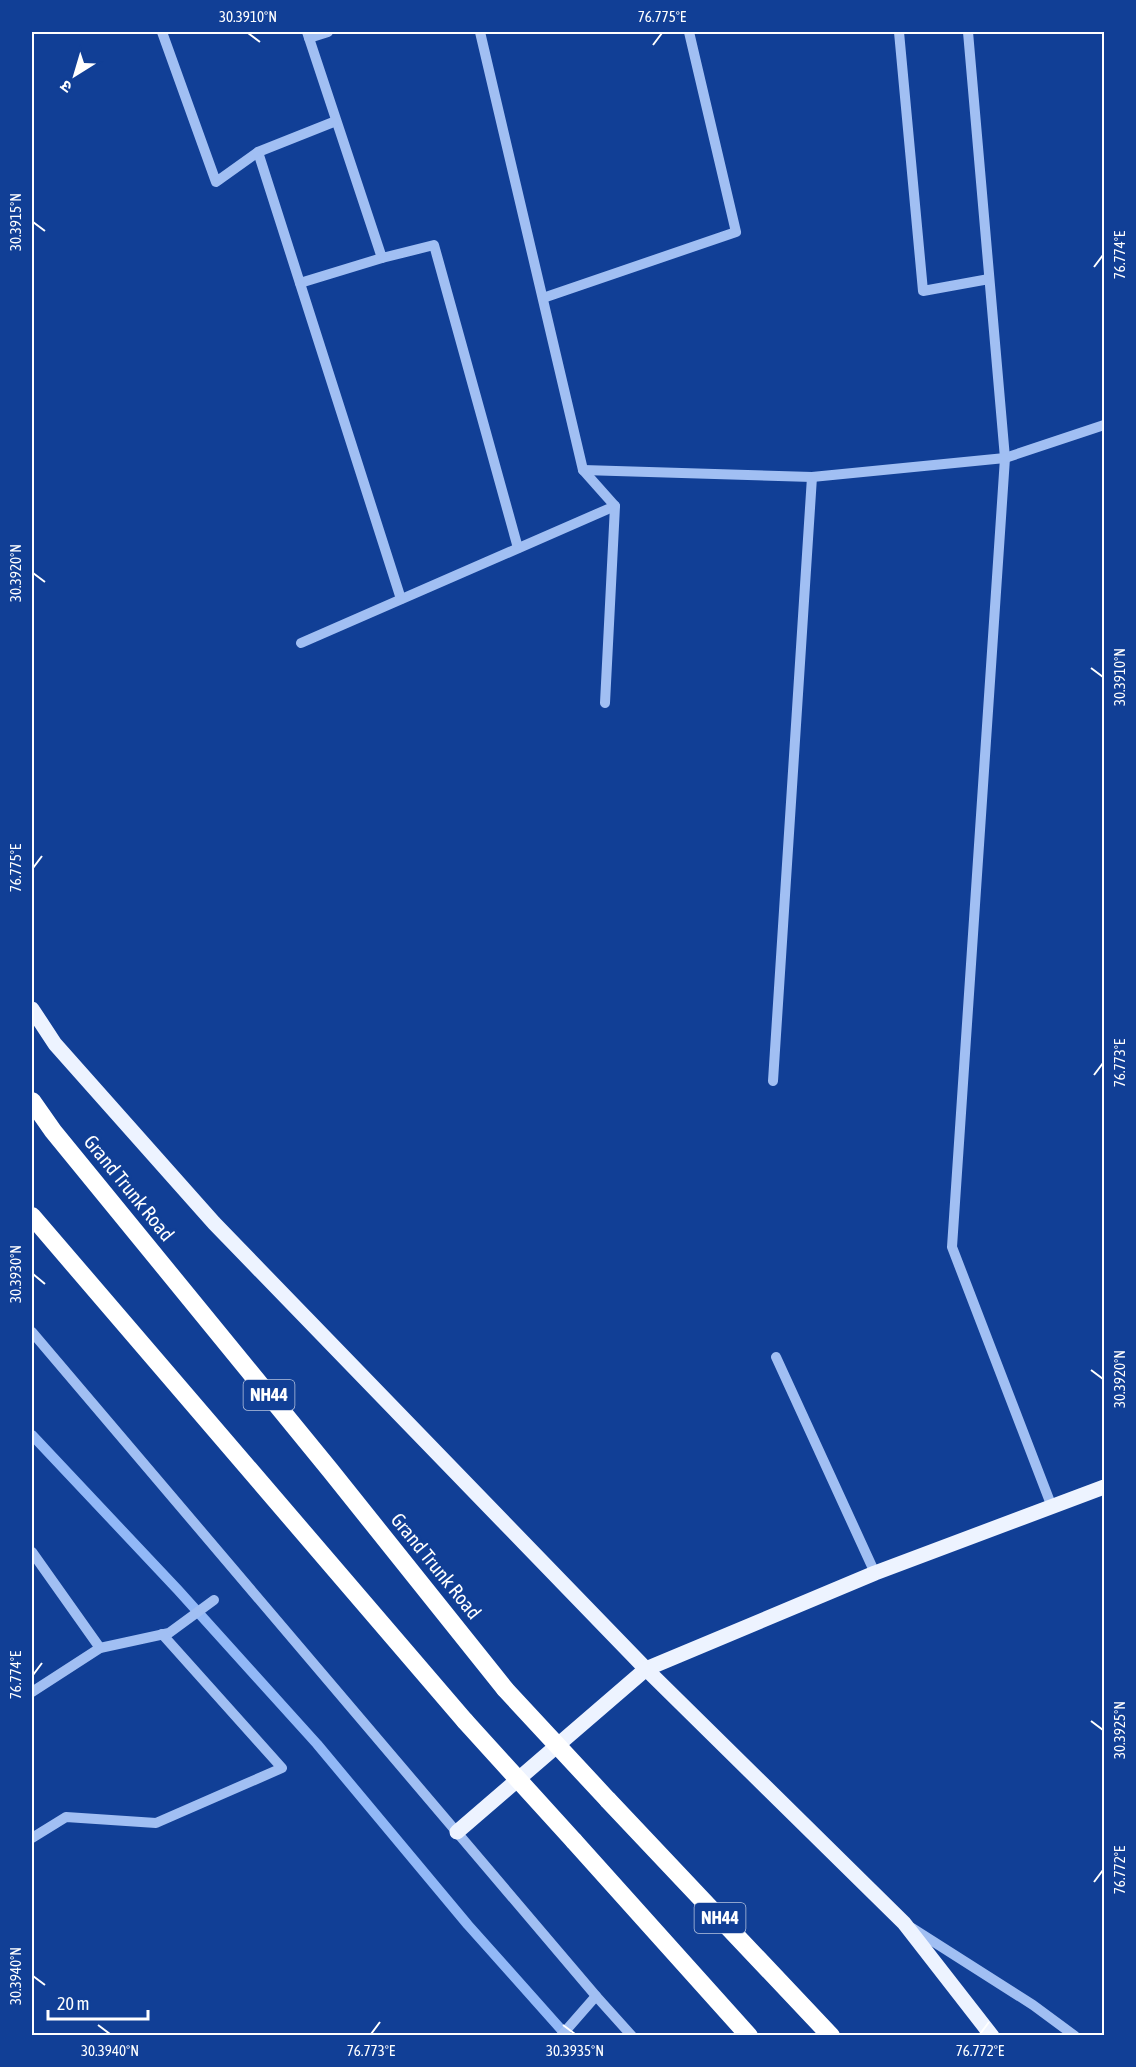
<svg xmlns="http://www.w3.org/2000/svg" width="1136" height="2067" viewBox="0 0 1136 2067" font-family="'Asap Condensed','Noto Sans Devanagari',sans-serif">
  <rect width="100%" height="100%" fill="#113f96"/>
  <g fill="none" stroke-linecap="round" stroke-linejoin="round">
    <path stroke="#92b8f7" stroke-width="10" d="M32 1435 178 1590 317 1744 468 1925 567 2036"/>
    <g stroke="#a1bff3" stroke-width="10">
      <path d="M162 32 216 182 258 152 336 121"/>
      <path d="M307 32 382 258 434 245 518 548"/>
      <path d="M480 32 583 470 615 506 605 703"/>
      <path d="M899 32 923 291 989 279"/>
      <path d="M968 32 1005 458 952 1247 1052 1507"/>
      <path d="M309 38 328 32"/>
      <path d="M258 152 401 599"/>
      <path d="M300 283 382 258"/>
      <path d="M543 298 736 232 689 32"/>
      <path d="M583 470 812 477 1005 458 1104 425"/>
      <path d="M301 643 615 506"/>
      <path d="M773 1081 812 477"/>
      <path d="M32 1332 596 1996 632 2036"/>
      <path d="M776 1357 875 1573"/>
      <path d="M32 1552 100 1648"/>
      <path d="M32 1692 100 1648 169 1633 214 1600"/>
      <path d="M32 1838 66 1817 156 1823 282 1768 162 1634"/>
      <path d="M912 1928 1033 2005 1075 2036"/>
      <path d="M561 2036 596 1996"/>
    </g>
    <g stroke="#edf3ff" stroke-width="15">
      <path d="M32 1009 55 1044 214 1223 646 1669 904 1923 992 2036"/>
      <path d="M457 1832 646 1669 875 1573 1104 1487"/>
    </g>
    <g stroke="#fff" stroke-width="18">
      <path d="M32 1101 53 1131 330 1470 505 1689"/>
      <path d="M32 1216 465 1721"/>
      <path d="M608 1800 831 2036"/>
      <path d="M574 1841 749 2036"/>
    </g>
    <g stroke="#fff" stroke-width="18">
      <path d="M505 1689 608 1800"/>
      <path d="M465 1721 574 1841"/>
    </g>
  </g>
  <path fill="none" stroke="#fff" stroke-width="2" d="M248 33 260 42M653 45 662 33M33 222 45 231M1094 267 1103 255M33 573 45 582M1091 668 1103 677M33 868 42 856M1094 1075 1103 1063M33 1274 45 1284M1091 1370 1103 1379M33 1675 42 1663M1091 1721 1103 1730M1094 1882 1103 1870M33 1976 45 1985M98 2025 110 2034M563 2025 575 2034M371 2034 380 2022M980 2034 989 2022"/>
  <g text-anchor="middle" stroke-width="6" stroke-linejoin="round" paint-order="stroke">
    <g fill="#113f96" stroke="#b8c5e0" stroke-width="1.5">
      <rect x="243.5" y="1380" width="51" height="30" rx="4.5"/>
      <rect x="694.5" y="1903" width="51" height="30" rx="4.5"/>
    </g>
    <g font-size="18" font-weight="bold" fill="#fff">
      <text x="269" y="1401">NH44</text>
      <text x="720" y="1924">NH44</text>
    </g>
    <g font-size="20" fill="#fff" stroke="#113f96">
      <text transform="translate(129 1188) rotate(51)" y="7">Grand Trunk Road</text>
      <text transform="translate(436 1566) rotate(51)" y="7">Grand Trunk Road</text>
    </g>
  </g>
  <rect width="1136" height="2067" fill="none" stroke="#113f96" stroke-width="66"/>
  <g transform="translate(75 75) rotate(217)" stroke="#113f96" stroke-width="4.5" paint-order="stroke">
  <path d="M0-4.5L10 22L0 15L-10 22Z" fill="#ffffff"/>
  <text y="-9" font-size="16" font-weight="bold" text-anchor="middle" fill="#ffffff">उ</text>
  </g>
  <path d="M48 2010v9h100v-9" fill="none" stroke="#ffffff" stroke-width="3"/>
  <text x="57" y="2010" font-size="18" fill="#ffffff" stroke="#113f96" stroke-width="4.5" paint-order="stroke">20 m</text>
  <rect x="33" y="33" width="1070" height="2001" fill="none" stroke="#fff" stroke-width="2"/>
  <g font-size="15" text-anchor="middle" fill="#fff">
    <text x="248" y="22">30.3910°N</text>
    <text x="662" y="22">76.775°E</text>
    <text transform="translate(16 222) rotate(-90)" y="5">30.3915°N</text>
    <text transform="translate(1120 255) rotate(-90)" y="5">76.774°E</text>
    <text transform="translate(16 573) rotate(-90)" y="5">30.3920°N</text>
    <text transform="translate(1120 677) rotate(-90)" y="5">30.3910°N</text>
    <text transform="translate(16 868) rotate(-90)" y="5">76.775°E</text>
    <text transform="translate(1120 1063) rotate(-90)" y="5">76.773°E</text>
    <text transform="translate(16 1274) rotate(-90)" y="5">30.3930°N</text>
    <text transform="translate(1120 1379) rotate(-90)" y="5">30.3920°N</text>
    <text transform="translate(16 1675) rotate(-90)" y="5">76.774°E</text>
    <text transform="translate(1120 1730) rotate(-90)" y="5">30.3925°N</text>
    <text transform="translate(1120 1870) rotate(-90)" y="5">76.772°E</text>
    <text transform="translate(16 1976) rotate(-90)" y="5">30.3940°N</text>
    <text x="110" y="2056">30.3940°N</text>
    <text x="371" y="2056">76.773°E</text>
    <text x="575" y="2056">30.3935°N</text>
    <text x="980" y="2056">76.772°E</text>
  </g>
</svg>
